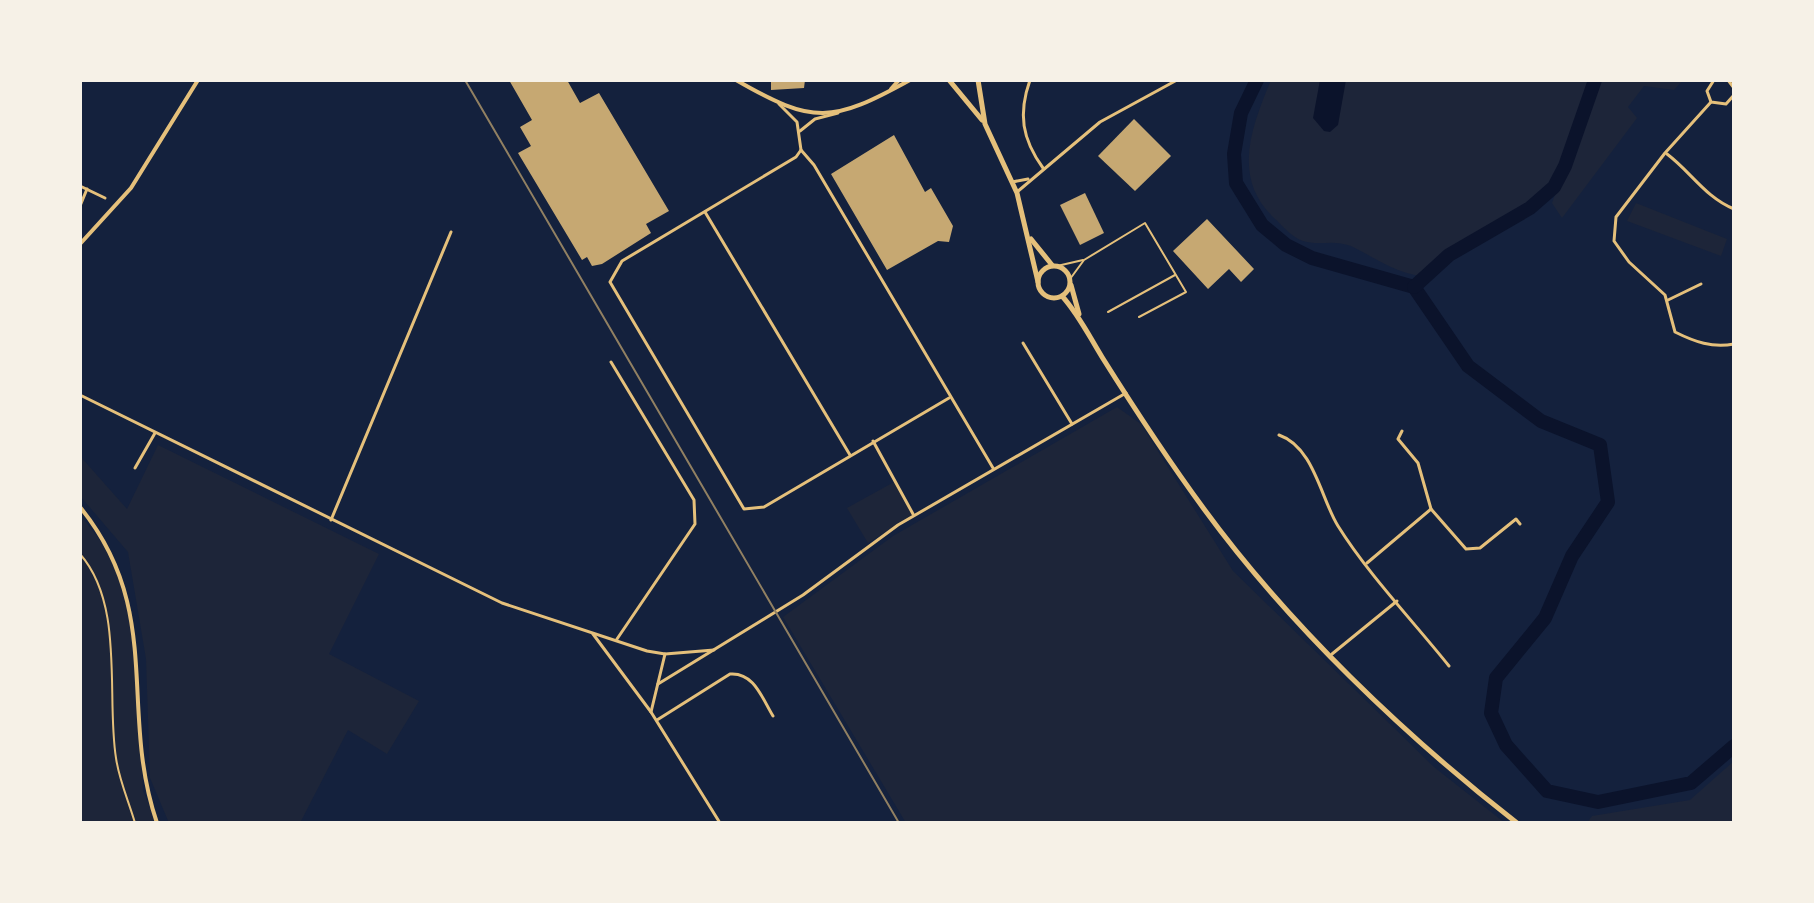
<svg xmlns="http://www.w3.org/2000/svg" width="1814" height="903" viewBox="0 0 1814 903" font-family="'Titillium Web',sans-serif">
  <rect width="100%" height="100%" fill="#14213d"/>
  <g fill="#1d2539">
    <path d="M1271 80H1590L1566 152 1547 190 1523 208 1459 242 1419 276C1392 271 1374 257 1351 246 1333 239 1320 246 1303 241 1291 237 1283 226 1274 218 1231 177 1252 126 1271 80Z"/>
    <path d="M1596 80 1682 81 1674 90 1644 86 1628 107 1637 118 1562 218 1552 203Z"/>
    <path d="M1636 203 1727 239 1721 256 1627 221Z"/>
    <path d="M1117 407 1141 424 1233 571 1434 767 1505 823H906L783 617 893 536Z"/>
    <path d="M158 445 379 554 329 654 419 701 387 754 348 730 300 823H169L150 778 146 659 128 552 80 496V456L127 509Z"/>
    <path d="M894 482 912 515 868 543 847 508Z"/>
    <path d="M80 515 115 559 127 593 139 676 143 791 157 823H80Z"/>
    <path d="M1734 761V823H1587L1592 816 1690 800Z"/>
  </g>
  <path fill="#0b132b" d="M1320 80H1346L1338 125 1330 132 1324 131 1313 118Z"/>
  <g fill="none" stroke-linecap="round" stroke-linejoin="round">
    <g stroke="#0b132b" stroke-width="14">
      <path d="M1257 80 1241 113 1234 154 1236 183 1262 225 1286 245 1312 258 1414 287 1468 366 1541 421 1600 445 1608 502 1572 556 1545 618 1496 678 1491 713 1506 745 1547 791 1598 802 1691 783 1734 746"/>
      <path d="M1414 287 1449 255 1530 208 1554 187 1565 166 1595 80"/>
    </g>
  </g>
  <g fill="#c6a872">
    <path d="M509 80H567L580 103 599 93 669 211 646 224 651 233 602 264 592 266 587 257 582 260 518 153 531 146 520 127 532 120Z"/>
    <path d="M771 80H805L804 88 771 90Z"/>
    <path d="M1134 119 1171 156 1135 191 1098 156Z"/>
    <path d="M894 135 925 192 931 188 953 226 949 242 938 241 887 270 831 174Z"/>
    <path d="M1085 193 1104 233 1080 245 1060 205Z"/>
    <path d="M1207 219 1254 269 1241 282 1229 269 1208 289 1173 251Z"/>
  </g>
  <g fill="none" stroke-linecap="round" stroke-linejoin="round">
    <path stroke="#e5c07b" stroke-width="2" d="M80 554C125 605 106 697 116 758 119 780 129 802 135 823"/>
    <g stroke="#e5c07b" stroke-width="2">
      <path d="M1057 266 1083 260"/>
      <path d="M1070 279 1084 260 1145 223 1186 292 1139 317"/>
      <path d="M1108 312 1175 275"/>
    </g>
    <g stroke="#e5c07b" stroke-width="3">
      <path d="M1030 80C1018 114 1022 139 1043 168"/>
      <path d="M1714 80 1707 91 1711 102 1726 104 1734 95"/>
      <path d="M1728 80 1734 88"/>
      <path d="M1711 102 1665 153 1616 217 1614 241 1629 262 1665 295 1675 332C1695 342 1712 348 1734 344"/>
      <path d="M779 104 797 122 801 150 796 157 622 261 610 282 744 509 764 507 949 398"/>
      <path d="M800 131 815 119 838 113"/>
      <path d="M801 150 814 165 993 468"/>
      <path d="M1667 154C1691 172 1705 197 1734 209"/>
      <path d="M1012 182 1028 179"/>
      <path d="M80 186 105 198"/>
      <path d="M1017 192 1100 122 1177 80"/>
      <path d="M80 206 87 189"/>
      <path d="M705 212 850 455"/>
      <path d="M1668 300 1701 284"/>
      <path d="M1023 343 1072 424"/>
      <path d="M611 362 694 500 695 524 617 639"/>
      <path d="M80 395 502 603 647 651 665 654 714 650"/>
      <path d="M1402 431 1398 439 1418 463 1431 509 1466 549 1480 548 1516 519 1520 524"/>
      <path d="M1279 435C1314 447 1321 499 1338 526 1368 574 1413 621 1449 666"/>
      <path d="M873 441 913 514"/>
      <path d="M135 468 155 433"/>
      <path d="M331 520 451 232"/>
      <path d="M1367 563 1431 509"/>
      <path d="M593 634 651 712 720 823"/>
      <path d="M1332 654 1397 601"/>
      <path d="M658 684 803 595 898 525 1126 393"/>
      <path d="M651 712 665 654"/>
      <path d="M657 720 730 674C754 672 762 698 773 716"/>
    </g>
    <g stroke="#e5c07b" stroke-width="4">
      <path d="M736 80C814 125 832 123 910 80"/>
      <path d="M891 89 899 80"/>
      <path d="M80 244 131 188 198 80"/>
      <path d="M80 507C165 612 118 709 157 823"/>
    </g>
    <g stroke="#e5c07b" stroke-width="5">
      <path d="M949 80 982 120"/>
      <path d="M978 80 985 124 1017 193 1038 282"/>
      <path d="M1031 239 1052 265"/>
      <circle cx="1054" cy="282" r="16"/>
      <path d="M1071 285 1079 314"/>
      <path d="M1062 296C1079 315 1089 336 1102 357 1134 408 1168 460 1204 509 1289 625 1404 735 1517 823"/>
    </g>
    <path stroke="#918062" stroke-width="2" d="M465 80 899 823"/>
  </g>
  <rect width="1814" height="903" fill="none" stroke="#f6f1e7" stroke-width="164"/>
</svg>
